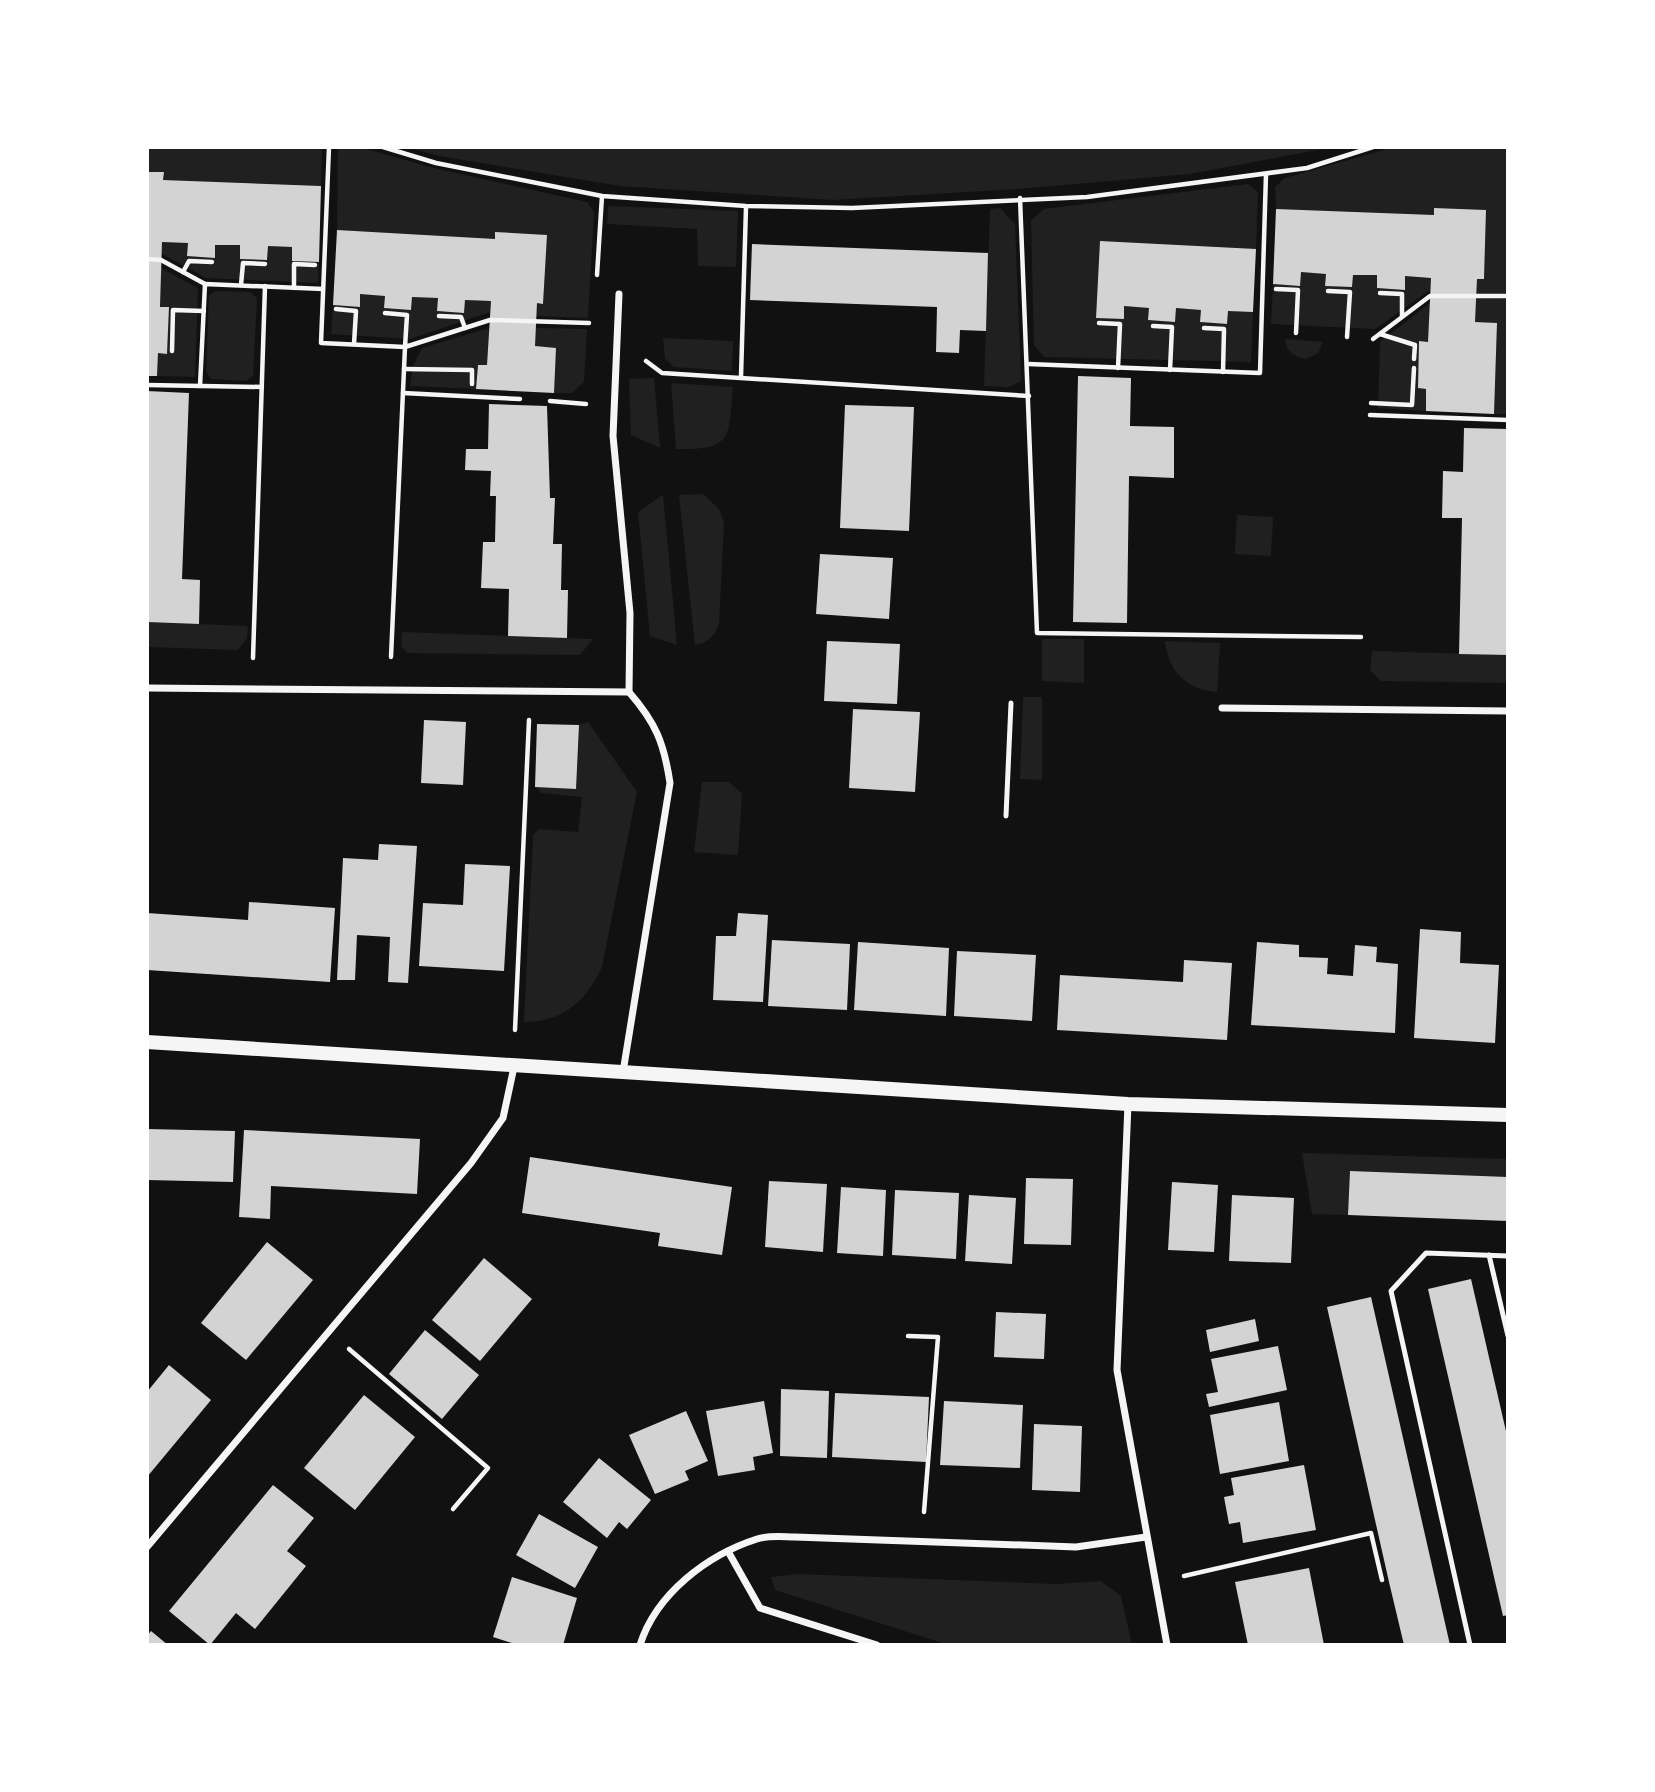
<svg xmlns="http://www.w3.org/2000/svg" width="1655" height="1792" viewBox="0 0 1655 1792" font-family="Raleway,sans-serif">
  <rect width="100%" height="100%" fill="#111"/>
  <g fill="#202020">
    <path d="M147 147H322L321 186 163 180 164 172H147Z"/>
    <path d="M338 147H359L434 168 587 202 594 212 588 318 536 316 537 303H543L547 235 496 232 495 239 337 230Z"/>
    <path d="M406 147H1333L1190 174 1018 189 833 200 620 186 439 156Z"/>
    <path d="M1394 147H1508V414H1494L1497 323 1475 322 1477 279H1484L1486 210 1435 208 1434 215 1276 209 1275 187 1285 178Z"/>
    <path d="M1248 184 1258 192 1256 249 1100 241 1096 317 1123 319 1124 306 1149 308V320L1175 322 1176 308 1201 310V323L1227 324 1228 311 1253 312 1251 362 1044 357 1034 345 1031 221 1044 209Z"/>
    <path d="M608 206 738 211 736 267 698 266 697 229 607 224Z"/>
    <path d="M1000 208 1015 224 1021 381 1009 387 984 386 990 209Z"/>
    <path d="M162 242 188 243V256L215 258V245H240V259L267 260 268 246 292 247V261L319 262 318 283 206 278 162 254Z"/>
    <path d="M161 268 198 288 195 377 157 376 158 353H167L169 307H160Z"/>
    <path d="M1301 272 1326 274 1325 286 1352 287 1353 275H1377V288L1404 290 1405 276 1431 278 1430 290 1375 329 1271 324 1273 284 1300 286Z"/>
    <path d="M215 291 250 292 257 298 253 376 246 381 211 379 206 372 209 296Z"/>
    <path d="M360 294 385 296 411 310 412 297 438 298 437 311 464 313 465 300 491 301 490 312 410 339 331 334 333 305 360 307Z"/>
    <path d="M1430 303 1428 342H1419L1418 388 1426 389V411L1378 408 1380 342Z"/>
    <path d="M489 328 487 365H478L476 389 410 386 413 366 422 348Z"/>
    <path d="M535 328 587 329 584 382 572 393H554L535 346Z"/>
    <path d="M663 338 733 341 732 371 674 367 665 359Z"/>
    <path d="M1285 339 1323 342 1318 353 1306 359C1294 357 1286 351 1285 339Z"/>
    <path d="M654 378 660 448 631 435 629 379Z"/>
    <path d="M671 383 733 387C728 438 734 450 676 449Z"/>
    <path d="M703 494 719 509 724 522 719 623C714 637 709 642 695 645L679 495Z"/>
    <path d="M663 495 677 645 650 636 638 512Z"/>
    <path d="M1237 515 1273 517 1271 556 1235 554Z"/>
    <path d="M147 622 248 626 247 638 238 650 147 647Z"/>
    <path d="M402 632 593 639 580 655 407 653 401 646Z"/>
    <path d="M1042 639H1084V683L1042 681Z"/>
    <path d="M1165 641 1220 643 1217 692C1186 689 1169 673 1165 641Z"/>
    <path d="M1372 651 1508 655V683L1381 681 1370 670Z"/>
    <path d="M1023 697H1042V780L1020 779Z"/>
    <path d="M588 722 637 792 602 967C586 1001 563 1022 524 1022L533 835 539 829 578 832 582 797 542 793 535 787 576 789 579 725Z"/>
    <path d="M702 782H729L742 794 738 855 694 852Z"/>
    <path d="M1302 1153 1508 1159V1177L1350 1171 1348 1215 1312 1214Z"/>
    <path d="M799 1574 1056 1584 1101 1581 1121 1596 1132 1645H949L775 1590 771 1577Z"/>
  </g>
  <g fill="#d3d3d3">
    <path d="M147 172H164L163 180 321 186 319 262 292 261V247L268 246 267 260 240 259V245H215V258L187 256 188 243 162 242 160 307H169L167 354 158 353 157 376H147Z"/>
    <path d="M1434 208 1486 210 1484 279H1477L1475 322 1497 323 1494 414 1426 411V389L1418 388 1419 341 1428 342 1431 278 1405 276V290L1377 288V275H1353L1352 287 1325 286 1326 274 1301 272 1300 286 1273 284 1276 209 1434 215Z"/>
    <path d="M337 230 495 239V232L547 235 543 304 537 303 535 346 556 348 554 393 476 389 478 365H487L491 301 465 300 464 313 437 311 438 298 412 297 411 310 384 308 385 296 360 294V307L333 305Z"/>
    <path d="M1100 241 1256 249 1253 312 1228 311 1227 324 1200 322 1201 310 1176 308 1175 322 1148 320 1149 308 1124 306V319L1096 318Z"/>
    <path d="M752 244 988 253 986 331 960 330 959 353 936 352 937 307 750 300Z"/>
    <path d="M1078 376 1131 378 1130 426 1174 427V478L1129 476 1127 623 1073 622Z"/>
    <path d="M147 391 189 393 182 579 200 580 199 624 147 622Z"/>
    <path d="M489 404 547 406 550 498H555L553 544H562L561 590H568L567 638 508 636 509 589 481 588 483 542H495L496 496H490L491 471 465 470 466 449H488Z"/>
    <path d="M845 405 914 407 909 531 840 528Z"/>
    <path d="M1464 428 1508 429V655L1459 654 1462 518H1442L1443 471 1463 472Z"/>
    <path d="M820 554 893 558 889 619 816 614Z"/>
    <path d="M827 641 900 644 897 704 824 701Z"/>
    <path d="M853 709 920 712 915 792 849 788Z"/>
    <path d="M424 720 466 722 463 785 421 783Z"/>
    <path d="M537 724 579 725 576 789 535 787Z"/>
    <path d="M379 844 417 846 408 983 388 982 390 937 357 935 355 980H337L343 858 378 860Z"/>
    <path d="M465 864 510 866 504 971 419 966 423 903 463 905Z"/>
    <path d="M249 902 335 908 330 982 147 970V913L248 920Z"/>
    <path d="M738 913 768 915 763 1002 713 1000 716 936H736Z"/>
    <path d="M1420 929 1461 932 1460 963 1499 965 1495 1043 1414 1038Z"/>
    <path d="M772 940 850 944 847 1010 768 1006Z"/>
    <path d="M858 942 949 948 946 1016 854 1010Z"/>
    <path d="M1257 942 1299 945V957L1328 958 1327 974 1353 976 1355 945 1377 947 1376 962 1398 964 1395 1033 1251 1025Z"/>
    <path d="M957 951 1036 955 1032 1021 954 1016Z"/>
    <path d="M1184 960 1232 963 1227 1040 1057 1030 1060 975 1183 982Z"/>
    <path d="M147 1129 235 1131 233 1182 147 1180Z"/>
    <path d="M244 1130 420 1139 417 1194 271 1186 270 1219 239 1217Z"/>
    <path d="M530 1157 732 1187 722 1255 658 1246 660 1233 522 1213Z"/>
    <path d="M1350 1171 1508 1177V1221L1348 1215Z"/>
    <path d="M1026 1178 1073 1179 1071 1245 1024 1244Z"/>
    <path d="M769 1181 827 1184 823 1252 765 1247Z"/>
    <path d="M1172 1182 1218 1185 1214 1252 1168 1250Z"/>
    <path d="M841 1187 886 1190 883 1256 837 1253Z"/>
    <path d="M895 1190 959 1193 956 1259 892 1255Z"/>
    <path d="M969 1195 1016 1198 1012 1264 965 1261Z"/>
    <path d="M1232 1195 1294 1198 1291 1263 1229 1261Z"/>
    <path d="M267 1242 313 1280 246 1360 201 1323Z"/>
    <path d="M484 1258 532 1299 480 1361 432 1320Z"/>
    <path d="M1471 1279 1508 1440V1615L1503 1616 1428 1289Z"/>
    <path d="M1371 1297 1450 1645H1404L1389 1582 1327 1307Z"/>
    <path d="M996 1312 1046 1314 1044 1359 994 1357Z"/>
    <path d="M1255 1319 1259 1341 1210 1352 1206 1330Z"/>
    <path d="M425 1330 479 1375 442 1419 389 1374Z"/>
    <path d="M1278 1346 1287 1390 1209 1407 1206 1394 1218 1392 1211 1359Z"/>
    <path d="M169 1365 211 1400 147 1477V1392Z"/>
    <path d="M781 1389 829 1391 827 1458 780 1456Z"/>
    <path d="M835 1393 929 1397 926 1462 832 1457Z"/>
    <path d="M364 1395 415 1437 355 1510 304 1468Z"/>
    <path d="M764 1401 773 1453 753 1457 755 1470 718 1476 706 1411Z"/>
    <path d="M944 1401 1023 1405 1020 1468 940 1465Z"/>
    <path d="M1279 1402 1289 1461 1220 1474 1210 1415Z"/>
    <path d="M686 1411 708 1461 685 1471 689 1480 655 1494 629 1435Z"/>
    <path d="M1034 1424 1082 1426 1080 1492 1032 1490Z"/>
    <path d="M599 1458 651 1500 627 1529 619 1522 607 1538 563 1502Z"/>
    <path d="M1304 1465 1316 1530 1243 1543 1240 1522 1229 1524 1224 1497 1234 1495 1231 1478Z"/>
    <path d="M273 1485 314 1518 287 1551 306 1566 255 1629 236 1613 210 1645 169 1611Z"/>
    <path d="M539 1514 598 1547 575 1588 516 1555Z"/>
    <path d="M1309 1568 1324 1645H1248L1235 1582Z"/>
    <path d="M512 1577 577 1598 563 1645H518L493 1637Z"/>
    <path d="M151 1631 168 1645H147V1636Z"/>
  </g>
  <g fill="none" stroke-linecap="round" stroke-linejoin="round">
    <g stroke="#f5f5f5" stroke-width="4.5">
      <path d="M329 147 321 343 405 347 391 657"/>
      <path d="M383 147 436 163 602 196 746 206 852 208 1087 197 1307 168 1373 147"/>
      <path d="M1020 198 1037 633 1361 637"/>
      <path d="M147 259 161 260 205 284"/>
      <path d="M183 272 189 261 212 262"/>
      <path d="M597 275 602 196"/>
      <path d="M241 285 243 263 265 264"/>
      <path d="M294 288V264L315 265"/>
      <path d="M1276 289 1298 290 1296 333"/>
      <path d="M1328 291 1350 292 1347 337"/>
      <path d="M1380 293 1402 294V316"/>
      <path d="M336 309 356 311 354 344"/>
      <path d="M385 313 407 315 405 347 490 320 589 323"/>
      <path d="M439 316 461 317 465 328"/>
      <path d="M1099 323 1120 324 1118 368"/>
      <path d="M1153 326 1172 327 1170 370"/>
      <path d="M1204 328 1224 329 1223 372"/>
      <path d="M1380 334 1415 345 1414 359"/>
      <path d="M1373 339 1430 296H1508"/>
      <path d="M172 351 173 310 204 311"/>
      <path d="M646 361 662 373 1029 396"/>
      <path d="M1028 364 1260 373 1266 174"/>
      <path d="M404 369 472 370V384"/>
      <path d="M741 377 746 207"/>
      <path d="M147 385 262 387"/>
      <path d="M200 386 205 284 323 289"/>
      <path d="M403 393 520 399"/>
      <path d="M550 401 586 404"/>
      <path d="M1371 403 1412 405 1414 368"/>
      <path d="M1370 415 1508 420"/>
      <path d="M253 658 265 286"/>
      <path d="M515 1030 529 720"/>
      <path d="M908 1336 938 1337 924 1512"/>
      <path d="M349 1349 488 1468 453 1509"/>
      <path d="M1184 1576 1371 1533 1382 1580"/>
    </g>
    <g stroke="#f5f5f5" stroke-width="5">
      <path d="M1006 816 1011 703"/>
      <path d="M1489 1255 1508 1336"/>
      <path d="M1470 1645 1391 1291 1426 1253 1508 1256"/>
    </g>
    <g stroke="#f5f5f5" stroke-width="7">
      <path d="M619 294 613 436 630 613 629 692C656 723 664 743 670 783L623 1072"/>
      <path d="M147 688 629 692"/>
      <path d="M1222 708 1508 711"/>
      <path d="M1128 1104 1117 1370 1167 1645"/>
      <path d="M147 1547 471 1163 503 1118 514 1067"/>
      <path d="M729 1553 760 1608 877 1645"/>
      <path d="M640 1645C656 1594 707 1555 757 1539 769 1535 784 1537 795 1537L1076 1547 1146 1537"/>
    </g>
    <path stroke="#f5f5f5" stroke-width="14" d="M147 1042 1128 1104 1508 1115"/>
  </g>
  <rect width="1655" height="1792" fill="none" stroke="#ffffff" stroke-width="298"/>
</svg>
